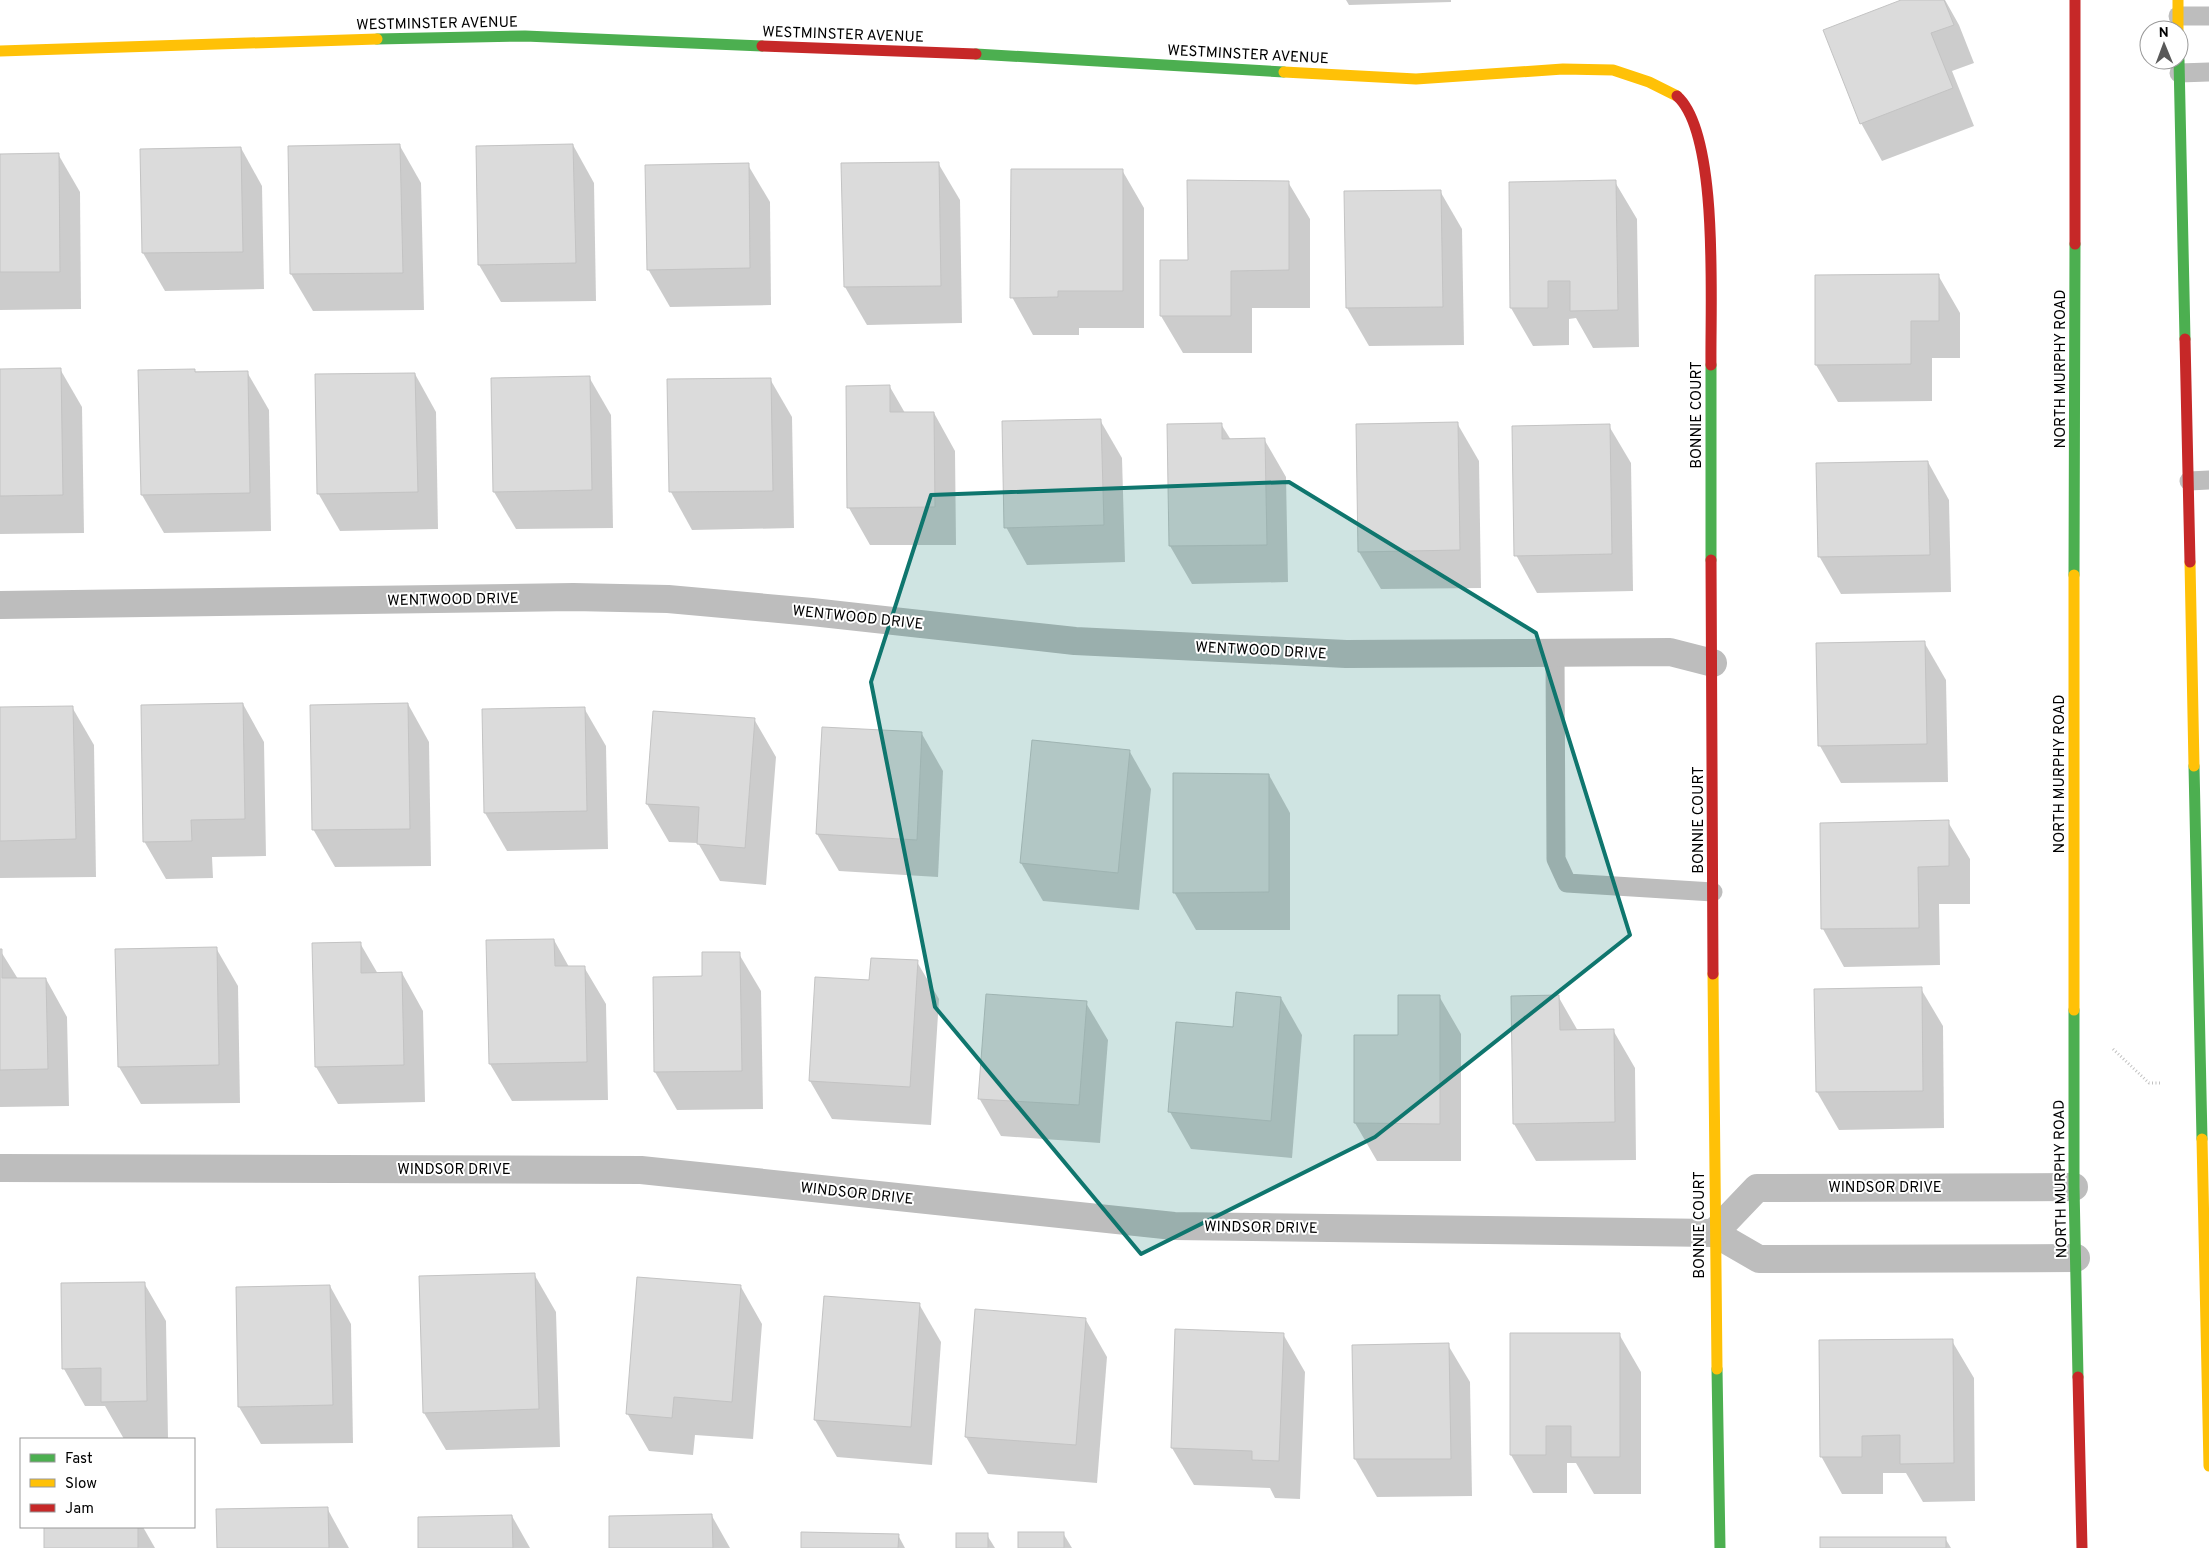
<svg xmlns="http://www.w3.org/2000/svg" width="2209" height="1548" viewBox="0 0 2209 1548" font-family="Overpass,sans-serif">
  <rect width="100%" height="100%" fill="#fff"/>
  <g fill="#0003">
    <path d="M1346 0H1451V2L1349 5Z"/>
    <path d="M1905 0H1945L1959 25 1974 63 1952 71 1974 126 1882 161 1861 123Z"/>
    <path d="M573 145 594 183 596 301 501 302 479 265Z"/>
    <path d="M400 146 421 183 424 310 313 311 291 274Z"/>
    <path d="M241 148 262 186 264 289 165 291 143 253 142 150Z"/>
    <path d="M58 154 80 192 81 309 0 310V155Z"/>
    <path d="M938 163 960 200 962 323 867 325 845 287Z"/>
    <path d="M748 165 770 202 771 305 670 307 648 269Z"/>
    <path d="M1122 170 1144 208V328H1079V335H1033L1012 297Z"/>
    <path d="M1288 182 1310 219V308H1252V353H1183L1161 316 1189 262Z"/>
    <path d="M1615 182 1637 219 1639 347 1593 348 1576 318 1569 319V345L1533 346 1511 308Z"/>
    <path d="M1440 191 1462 229 1464 345 1369 346 1347 308 1346 192Z"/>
    <path d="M1938 275 1960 313V358H1932V401L1838 402 1816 365Z"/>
    <path d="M60 369 82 407 84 533 0 534V370Z"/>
    <path d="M140 371 247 372 269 410 271 531 164 533 142 495Z"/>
    <path d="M415 374 436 412 438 529 340 531 318 493Z"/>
    <path d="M589 377 611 415 613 528 516 529 494 492Z"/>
    <path d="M770 379 792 417 794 528 692 530 671 492Z"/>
    <path d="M890 387 905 413H934L955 451 956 545H870L849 508Z"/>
    <path d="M1100 420 1122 458 1125 562 1027 565 1006 527Z"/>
    <path d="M1457 423 1479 461 1481 588 1381 589 1359 552Z"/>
    <path d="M1221 424 1231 440 1264 439 1286 477 1288 582 1192 584 1170 546Z"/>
    <path d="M1609 426 1631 463 1633 591 1537 593 1516 555Z"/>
    <path d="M1928 462 1949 500 1951 592 1841 594 1819 556Z"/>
    <path d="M1924 642 1946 680 1948 782 1841 783 1820 746Z"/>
    <path d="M243 704 264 742 266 856 212 857 213 878 166 879 144 841Z"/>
    <path d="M408 704 429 742 431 866 335 867 313 829Z"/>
    <path d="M72 707 94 745 96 877 0 878V709Z"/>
    <path d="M584 708 606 746 608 849 507 851 485 813Z"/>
    <path d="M754 719 776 757 766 885 720 881 698 843 669 842 647 804Z"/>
    <path d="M922 734 943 771 938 877 839 871 817 834Z"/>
    <path d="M1130 752 1151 789 1139 910 1043 901 1021 863Z"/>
    <path d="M1269 775 1290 813V930H1196L1174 892Z"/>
    <path d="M1948 822 1970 859V904H1939L1940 965 1844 967 1823 929Z"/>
    <path d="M554 940 569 967H584L606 1004 608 1100 512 1101 490 1064Z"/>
    <path d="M360 943 378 974 402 973 423 1011 425 1102 338 1104 316 1067Z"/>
    <path d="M216 948 238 986 240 1103 141 1104 119 1067Z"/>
    <path d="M0 950 18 979H46L67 1017 69 1106 0 1107Z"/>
    <path d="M739 954 761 991 763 1109 677 1110 655 1072Z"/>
    <path d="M917 962 939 999 931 1125 832 1119 810 1081 816 978 870 981Z"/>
    <path d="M1921 989 1943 1026 1944 1128 1839 1130 1817 1092 1816 991Z"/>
    <path d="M1439 996 1461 1034V1161H1377L1355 1123V1036H1399Z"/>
    <path d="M1558 996 1578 1031 1613 1030 1635 1068 1636 1160 1536 1161 1514 1124Z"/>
    <path d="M1281 998 1302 1035 1292 1158 1191 1149 1170 1112 1234 1028Z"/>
    <path d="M1086 1003 1108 1040 1100 1143 1001 1136 979 1098Z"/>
    <path d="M534 1274 556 1312 560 1447 446 1450 424 1413Z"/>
    <path d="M144 1283 166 1321 168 1438 124 1439 105 1406H85L64 1369Z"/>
    <path d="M330 1286 351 1324 353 1443 261 1444 239 1407Z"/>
    <path d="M741 1287 762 1324 753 1439 695 1435 693 1455 649 1451 627 1413Z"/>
    <path d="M919 1304 941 1342 932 1465 837 1457 815 1420Z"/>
    <path d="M1086 1320 1107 1357 1097 1483 988 1474 966 1437Z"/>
    <path d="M1283 1334 1305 1372 1300 1499 1275 1498 1270 1488 1194 1485 1172 1448Z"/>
    <path d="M1619 1334 1641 1372V1494H1594L1576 1463H1567V1493H1533L1511 1455Z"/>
    <path d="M1952 1341 1974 1378 1975 1501 1923 1502 1906 1473H1883V1494H1842L1821 1456Z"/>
    <path d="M1448 1345 1470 1382 1472 1496 1377 1497 1355 1459Z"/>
    <path d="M327 1508 349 1548H218Z"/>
    <path d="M512 1516 530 1548H420Z"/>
    <path d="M712 1516 730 1548H610Z"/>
    <path d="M45 1527H143L155 1548H45Z"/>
    <path d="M1063 1533 1072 1548H1019Z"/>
    <path d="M898 1535 905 1548H802Z"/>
    <path d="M987 1535 995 1548H957Z"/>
    <path d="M1945 1538 1951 1548H1821Z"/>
  </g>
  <g fill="#dbdbdb" stroke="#c3c3c3">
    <path d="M1901 0H1944L1954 25 1931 33 1953 88 1860 124 1823 30Z"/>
    <path d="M400 144 403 273 290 274 288 146Z"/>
    <path d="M573 144 576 263 478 265 476 146Z"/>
    <path d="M241 147 243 252 142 253 140 149Z"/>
    <path d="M59 153 60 272H0V154Z"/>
    <path d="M939 162 941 286 844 287 841 163Z"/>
    <path d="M749 163 750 268 647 270 645 165Z"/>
    <path d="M1011 169H1123V291H1058V297L1010 298Z"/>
    <path d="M1187 180 1289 181V270L1231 271V316H1160V260H1188Z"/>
    <path d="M1616 180 1618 310 1570 311V281H1548V308H1510L1509 182Z"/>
    <path d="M1441 190 1443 307 1346 308 1344 191Z"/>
    <path d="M1939 274V321H1911V364L1815 365V275Z"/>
    <path d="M61 368 63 495 0 496V369Z"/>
    <path d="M195 369V372L248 371 250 493 141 495 138 370Z"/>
    <path d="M415 373 418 492 317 494 315 374Z"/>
    <path d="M590 376 592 490 493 492 491 378Z"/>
    <path d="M771 378 773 491 669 492 667 379Z"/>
    <path d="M890 385V412H934L935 507 847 508 846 386Z"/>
    <path d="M1101 419 1104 525 1004 528 1002 421Z"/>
    <path d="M1458 422 1460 550 1358 552 1356 424Z"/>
    <path d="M1222 423V439L1265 438 1267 545 1169 546 1167 424Z"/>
    <path d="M1610 424 1612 554 1514 556 1512 426Z"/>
    <path d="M1928 461 1930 555 1818 557 1816 463Z"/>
    <path d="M1925 641 1927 744 1818 746 1816 643Z"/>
    <path d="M243 703 245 819 191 820 192 841 143 842 141 705Z"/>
    <path d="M408 703 410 829 312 830 310 705Z"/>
    <path d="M73 706 76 839 0 841V707Z"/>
    <path d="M585 707 587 811 484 813 482 709Z"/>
    <path d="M653 711 755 718 745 848 697 844 699 807 646 804Z"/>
    <path d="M822 727 922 732 917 840 816 834Z"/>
    <path d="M1032 740 1130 750 1118 873 1020 863Z"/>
    <path d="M1173 773 1269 774V892L1173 893Z"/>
    <path d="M1949 820V866L1918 867 1919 928 1821 929 1820 823Z"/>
    <path d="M554 939 555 966H585L587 1062 489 1064 486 940Z"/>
    <path d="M361 942V973L402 972 404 1065 315 1067 312 943Z"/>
    <path d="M217 947 219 1065 118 1067 115 949Z"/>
    <path d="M0 949H2V978H46L48 1069 0 1070Z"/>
    <path d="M702 952H740L742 1071 654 1072 653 977 702 976Z"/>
    <path d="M871 958 918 960 910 1087 809 1081 815 977 869 980Z"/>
    <path d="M1922 987 1923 1091 1816 1092 1814 989Z"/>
    <path d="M1236 992 1281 997 1271 1121 1168 1112 1176 1022 1233 1027Z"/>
    <path d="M986 994 1087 1001 1079 1105 978 1099Z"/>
    <path d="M1398 995H1440V1124L1354 1123V1035H1398Z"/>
    <path d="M1559 995 1560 1030 1614 1029 1615 1122 1513 1124 1511 996Z"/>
    <path d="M535 1273 539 1409 423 1413 419 1276Z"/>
    <path d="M637 1277 741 1285 732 1402 674 1397 672 1418 626 1414Z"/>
    <path d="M145 1282 147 1401 101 1402V1368L62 1369 61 1283Z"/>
    <path d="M330 1285 333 1405 238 1407 236 1287Z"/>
    <path d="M824 1296 920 1303 911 1427 814 1420Z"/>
    <path d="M975 1309 1086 1318 1076 1445 965 1437Z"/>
    <path d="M1175 1329 1284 1333 1279 1461 1252 1460V1451L1171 1448Z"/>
    <path d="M1510 1333H1620V1457H1571V1426H1546V1455H1510Z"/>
    <path d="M1953 1339 1954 1463 1900 1464V1435L1862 1436V1457H1820L1819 1340Z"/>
    <path d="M1449 1343 1451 1459H1354L1352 1345Z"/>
    <path d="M328 1507 329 1548H217L216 1509Z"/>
    <path d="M712 1514 713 1548H609V1516Z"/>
    <path d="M512 1515 513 1548H418V1517Z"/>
    <rect x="44" y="1527" width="94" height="21"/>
    <path d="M801 1532 899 1534 898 1548H801Z"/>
    <rect x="1018" y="1532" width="46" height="16"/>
    <rect x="956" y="1533" width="32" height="15"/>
    <rect x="1820" y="1537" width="126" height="11"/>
  </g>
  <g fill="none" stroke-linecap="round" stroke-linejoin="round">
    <path stroke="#c2c2c2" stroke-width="3" stroke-dasharray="1 2.5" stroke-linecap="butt" d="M2113 1049 2149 1083H2160"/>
    <g stroke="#bdbdbd" stroke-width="19">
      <path d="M2178 16H2209"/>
      <path d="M2179 73 2209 72"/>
      <path d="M2189 481 2209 480"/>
      <path d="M1555 652 1556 859 1567 883 1713 892"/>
    </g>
    <g stroke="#bdbdbd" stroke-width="28">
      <path d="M0 605 573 597 668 599 812 612 1075 641 1346 654 1670 652 1713 663"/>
      <path d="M0 1168 641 1170 1174 1226 1714 1233 1759 1259 2076 1258"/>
      <path d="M1714 1233 1757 1188 2074 1187"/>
    </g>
    <g stroke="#4caf50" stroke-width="11">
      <path d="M377 39 525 36 762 46"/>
      <path d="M976 54 1284 72"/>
      <path d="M2179 60 2185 339"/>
      <path d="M1711 365V560"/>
      <path d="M2074 575 2075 244"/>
      <path d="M2194 766 2202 1139"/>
      <path d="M2074 1010V1187L2078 1377"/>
      <path d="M1717 1369 1720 1548"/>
    </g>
    <g stroke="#ffc107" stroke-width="11">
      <path d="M2178 0V30"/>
      <path d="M0 51 377 39"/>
      <path d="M1284 72 1416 79 1563 69 1613 70 1649 82 1677 96"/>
      <path d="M2190 562 2194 766"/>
      <path d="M1713 974 1717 1369"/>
      <path d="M2074 1010V575"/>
      <path d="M2202 1139 2209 1466"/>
    </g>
    <g stroke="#c62828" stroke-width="11">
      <path d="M762 46 976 54"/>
      <path d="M1677 96C1720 134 1710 307 1711 365"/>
      <path d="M2075 244V0"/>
      <path d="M2185 339 2190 562"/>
      <path d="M1711 560 1713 974"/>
      <path d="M2078 1377 2082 1548"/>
    </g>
  </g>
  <path fill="#0f766e" fill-opacity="0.2" stroke="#0f766e" stroke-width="4" stroke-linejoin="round" d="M1289 482 1536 633 1630 935 1375 1137 1141 1254 935 1007 871 682 931 495Z"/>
  <g text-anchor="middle" stroke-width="4" stroke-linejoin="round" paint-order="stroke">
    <g font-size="15" fill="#000" stroke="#fff">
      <text transform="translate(437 23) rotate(-1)" y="5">WESTMINSTER AVENUE</text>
      <text transform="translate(843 34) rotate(2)" y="5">WESTMINSTER AVENUE</text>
      <text transform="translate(1248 54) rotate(3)" y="5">WESTMINSTER AVENUE</text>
      <text transform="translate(2060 369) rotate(-90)" y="5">NORTH MURPHY ROAD</text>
      <text transform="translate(1696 415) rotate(-90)" y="5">BONNIE COURT</text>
      <text transform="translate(453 599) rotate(-1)" y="5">WENTWOOD DRIVE</text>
      <text transform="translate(858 617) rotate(6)" y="5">WENTWOOD DRIVE</text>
      <text transform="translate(1261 650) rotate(3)" y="5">WENTWOOD DRIVE</text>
      <text transform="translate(2059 774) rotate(-90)" y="5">NORTH MURPHY ROAD</text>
      <text transform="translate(1698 820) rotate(-90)" y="5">BONNIE COURT</text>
      <text x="454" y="1174">WINDSOR DRIVE</text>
      <text transform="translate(2060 1179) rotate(-91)" y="5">NORTH MURPHY ROAD</text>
      <text x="1885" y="1192">WINDSOR DRIVE</text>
      <text transform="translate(857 1193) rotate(6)" y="5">WINDSOR DRIVE</text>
      <text transform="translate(1699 1225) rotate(-90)" y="5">BONNIE COURT</text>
      <text transform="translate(1261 1227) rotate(1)" y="5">WINDSOR DRIVE</text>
    </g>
  </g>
  <rect x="20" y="1438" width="175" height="90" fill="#ffffff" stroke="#999999"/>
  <rect x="30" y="1454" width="25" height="8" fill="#4caf50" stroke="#999999"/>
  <text x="65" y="1463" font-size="15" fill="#000000">Fast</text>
  <rect x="30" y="1479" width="25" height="8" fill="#ffc107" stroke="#999999"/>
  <text x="65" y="1488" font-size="15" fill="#000000">Slow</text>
  <rect x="30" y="1504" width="25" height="8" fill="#c62828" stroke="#999999"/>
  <text x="65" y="1513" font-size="15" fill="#000000">Jam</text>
  <g transform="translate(2164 45) rotate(359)"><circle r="24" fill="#ffffff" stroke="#999999"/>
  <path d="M0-4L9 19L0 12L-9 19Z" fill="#595959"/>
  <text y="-8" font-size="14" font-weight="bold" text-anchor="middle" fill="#000000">N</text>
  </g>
</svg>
